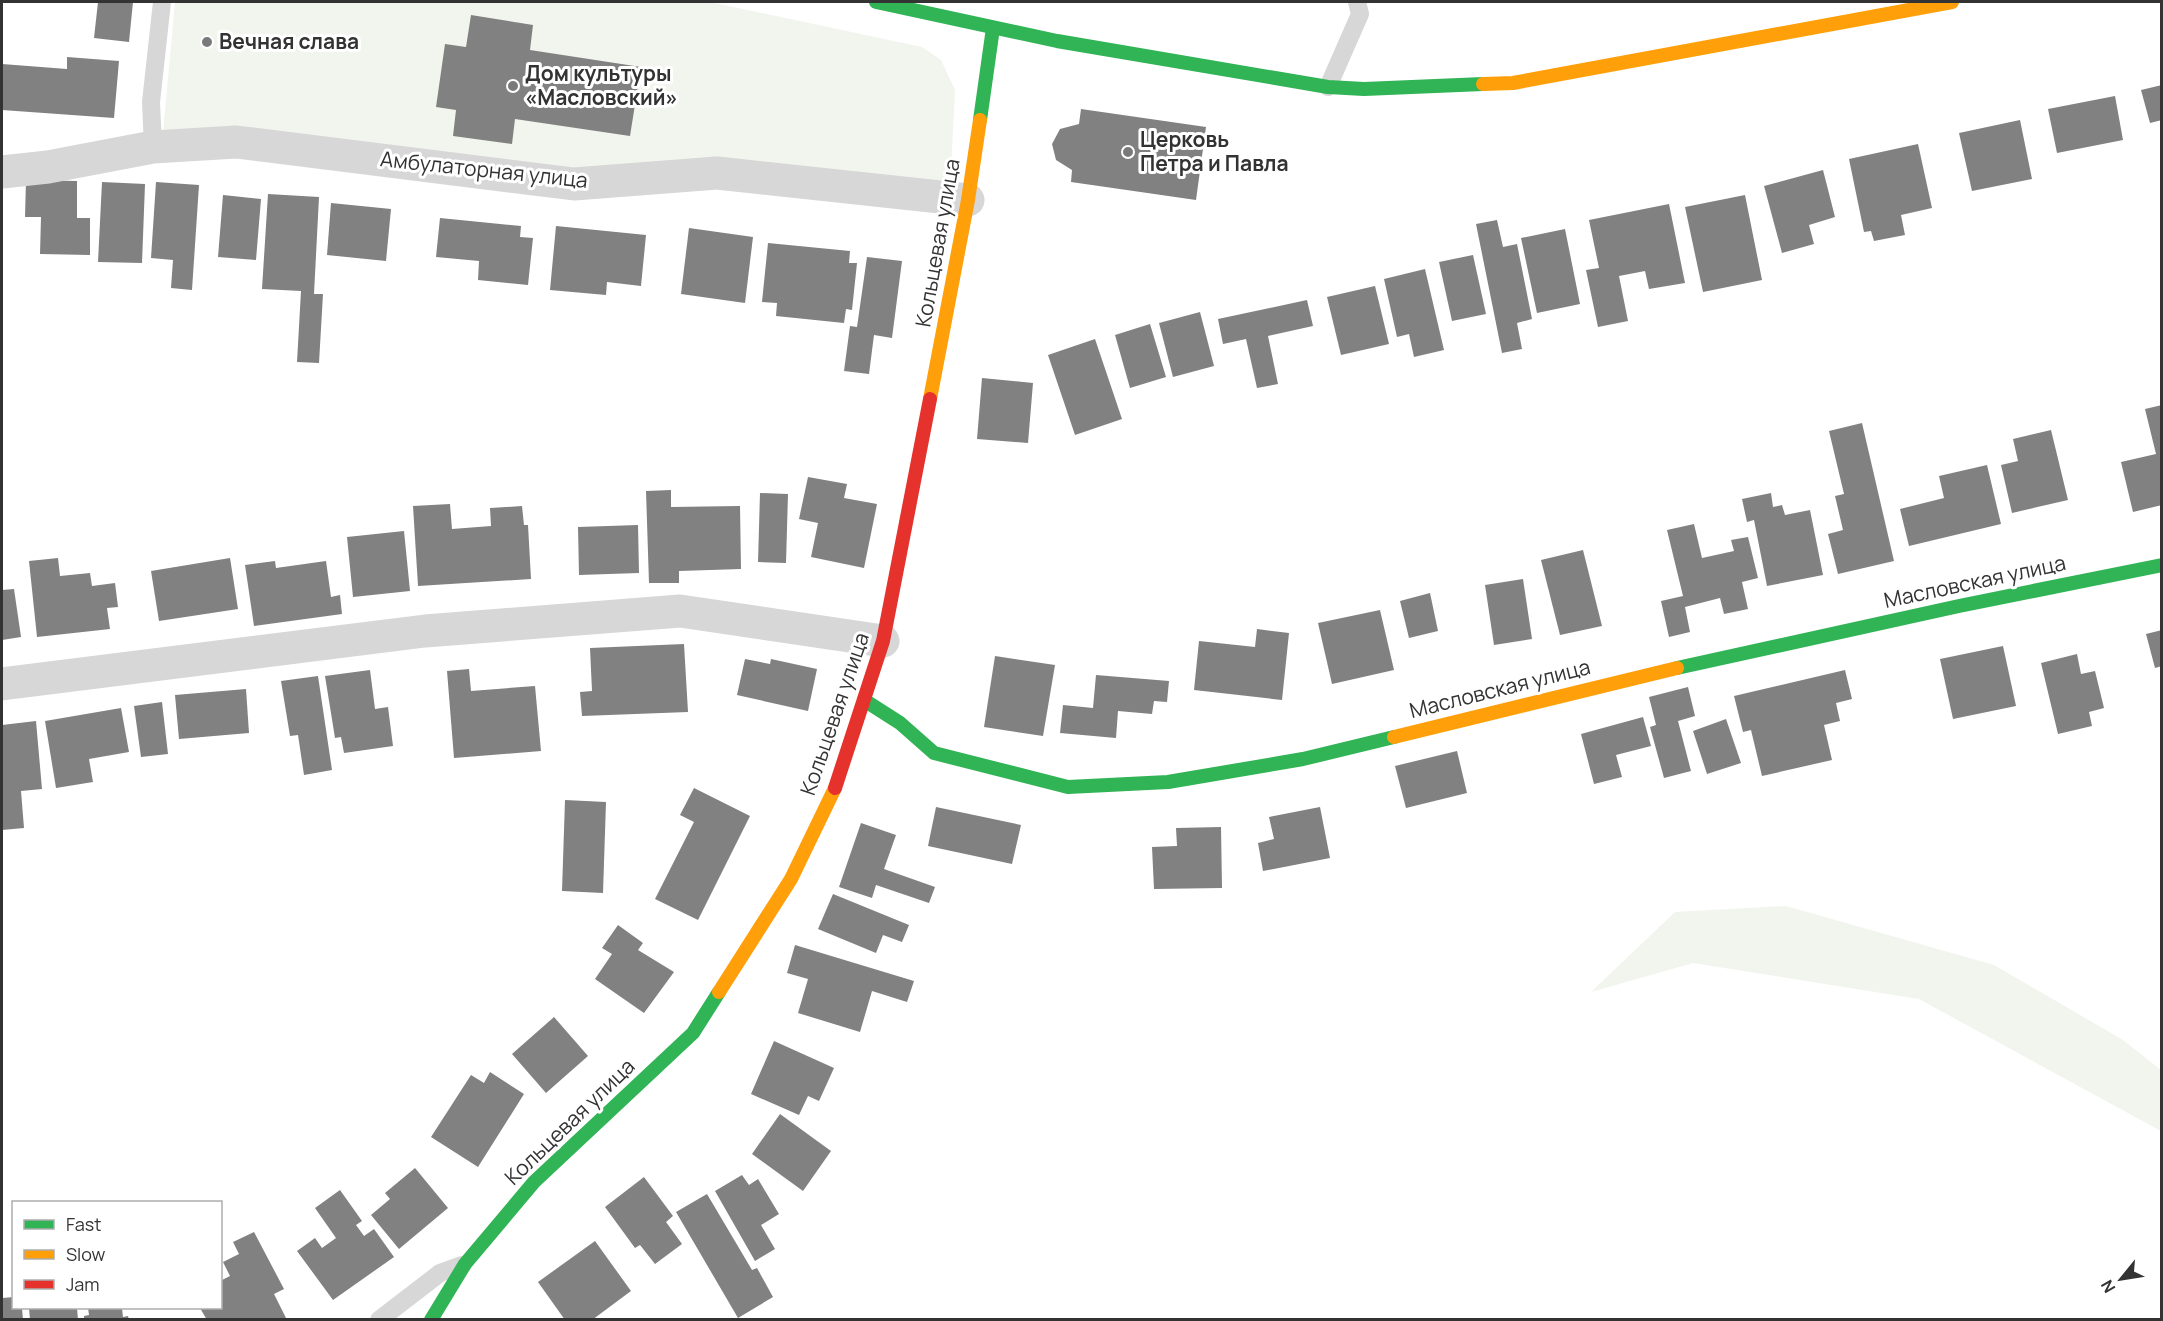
<svg xmlns="http://www.w3.org/2000/svg" width="2163" height="1321" viewBox="0 0 2163 1321" font-family="Manrope,sans-serif">
  <rect width="100%" height="100%" fill="#fff"/>
  <g fill="#f1f5ed">
    <path d="M175 2H710L922 47 941 60 955 90 950 188 581 171 163 133Z"/>
    <path d="M1786 906 1994 965 2123 1040 2161 1070V1131L1919 999 1693 963 1591 992 1675 912Z"/>
  </g>
  <g fill="#818181">
    <path d="M98 2H133L129 42 94 38Z"/>
    <path d="M471 15 533 25 530 50 641 67 630 136 515 119 512 144 453 136 456 110 436 107 445 44 466 47Z"/>
    <path d="M67 57 119 61 114 118 2 110V64L67 69Z"/>
    <path d="M2162 85V120L2150 123 2141 90Z"/>
    <path d="M2115 96 2123 140 2057 153 2048 109Z"/>
    <path d="M1081 109 1206 127 1196 200 1071 182 1072 170 1056 160 1052 144 1060 129 1079 124Z"/>
    <path d="M2020 120 2032 179 1972 191 1959 133Z"/>
    <path d="M1918 144 1932 208 1901 215 1905 235 1874 241 1871 231 1864 232 1849 159Z"/>
    <path d="M1823 170 1835 217 1809 225 1814 244 1782 253 1764 186Z"/>
    <path d="M26 180 77 181V218H90V255L40 254 41 217H25Z"/>
    <path d="M102 182 145 184 142 263 98 262Z"/>
    <path d="M156 182 199 185 192 290 171 288 173 260 151 258Z"/>
    <path d="M268 194 319 197 314 294H323L319 363 297 362 301 291 262 289Z"/>
    <path d="M223 195 261 199 256 260 218 257Z"/>
    <path d="M1745 195 1762 280 1703 292 1685 207Z"/>
    <path d="M331 203 391 209 386 261 327 255Z"/>
    <path d="M1669 204 1685 283 1649 289 1645 271 1619 276 1628 321 1598 327 1586 270 1599 268 1589 220Z"/>
    <path d="M440 218 521 226 520 237 533 238 528 285 478 280 479 261 436 257Z"/>
    <path d="M1497 220 1503 247 1517 244 1532 319 1517 323 1522 349 1502 353 1476 224Z"/>
    <path d="M556 226 646 235 641 286 607 282 606 295 550 290Z"/>
    <path d="M689 228 753 237 745 303 681 294Z"/>
    <path d="M1565 229 1580 304 1537 313 1521 238Z"/>
    <path d="M768 243 850 251 849 263H857L852 310 846 309 844 323 776 316 777 303 762 302Z"/>
    <path d="M1473 255 1486 314 1452 321 1439 262Z"/>
    <path d="M867 257 902 261 892 338 874 335 869 374 844 371 850 326 857 327Z"/>
    <path d="M1425 269 1444 350 1414 357 1409 334 1397 337 1384 279Z"/>
    <path d="M1375 286 1389 344 1341 355 1327 297Z"/>
    <path d="M1307 300 1313 326 1268 336 1278 384 1257 388 1246 339 1223 344 1218 319Z"/>
    <path d="M1200 312 1214 366 1173 377 1159 323Z"/>
    <path d="M1150 324 1166 377 1130 388 1115 335Z"/>
    <path d="M1095 339 1122 419 1075 435 1048 355Z"/>
    <path d="M982 378 1033 383 1028 443 977 439Z"/>
    <path d="M2162 405V505L2133 512 2121 462 2156 454 2145 409Z"/>
    <path d="M1862 423 1894 561 1838 574 1828 534 1843 530 1835 496 1844 494 1829 431Z"/>
    <path d="M2051 430 2068 500 2012 513 2001 465 2018 461 2013 439Z"/>
    <path d="M1987 465 2001 524 1909 546 1900 509 1944 498 1939 476Z"/>
    <path d="M808 477 847 484 844 498 877 504 864 568 811 557 818 523 799 519Z"/>
    <path d="M671 490V507L740 506 741 569 679 571V583H649L646 491Z"/>
    <path d="M760 493 788 494 786 563 758 562Z"/>
    <path d="M1771 493 1773 507 1782 505 1785 515 1810 510 1823 575 1767 586 1754 520 1747 522 1742 499Z"/>
    <path d="M450 504 452 529 491 526 490 508 522 506 524 525H528L531 579 418 586 413 506Z"/>
    <path d="M1694 524 1702 558 1734 551 1731 540 1748 537 1758 578 1742 582 1748 609 1724 614 1720 598 1685 607 1690 632 1669 637 1661 601 1683 596 1667 530Z"/>
    <path d="M638 525 639 573 579 575 578 527Z"/>
    <path d="M404 531 410 591 353 597 347 537Z"/>
    <path d="M1583 550 1602 626 1560 635 1541 560Z"/>
    <path d="M58 558 60 576 90 573 92 586 115 583 118 607 107 608 110 629 37 637 29 561Z"/>
    <path d="M230 558 238 609 159 621 151 571Z"/>
    <path d="M275 561 276 568 326 561 331 597 340 595 342 614 254 626 245 565Z"/>
    <path d="M1523 579 1532 639 1494 645 1485 585Z"/>
    <path d="M14 589 21 637 2 640V590Z"/>
    <path d="M1430 593 1438 631 1409 638 1400 601Z"/>
    <path d="M1380 610 1394 670 1332 684 1318 623Z"/>
    <path d="M1257 629 1289 633 1282 700 1194 690 1199 641 1255 647Z"/>
    <path d="M2162 630V666L2155 668 2146 634Z"/>
    <path d="M684 644 688 712 582 716 580 692 592 691 590 648Z"/>
    <path d="M2003 646 2016 706 1953 719 1940 659Z"/>
    <path d="M2077 654 2081 674 2095 671 2104 708 2089 712 2092 726 2058 734 2041 663Z"/>
    <path d="M995 656 1055 665 1043 736 984 727Z"/>
    <path d="M745 659 770 664 771 659 817 669 808 711 737 695Z"/>
    <path d="M469 669 471 691 535 686 541 751 454 758 447 671Z"/>
    <path d="M370 670 375 709 388 707 393 746 344 753 341 737 335 738 325 676Z"/>
    <path d="M1845 670 1852 699 1836 703 1840 721 1824 725 1832 760 1762 776 1751 730 1743 732 1734 696Z"/>
    <path d="M1096 675 1169 681 1167 702 1154 701 1152 714 1118 711 1116 738 1060 733 1063 705 1093 708Z"/>
    <path d="M318 676 332 770 304 775 298 735 290 736 281 681Z"/>
    <path d="M1688 687 1695 716 1678 721 1691 771 1664 778 1650 727 1656 725 1649 697Z"/>
    <path d="M246 689 249 733 179 739 175 695Z"/>
    <path d="M162 702 168 754 141 757 134 706Z"/>
    <path d="M121 708 129 752 89 759 93 782 56 788 45 721Z"/>
    <path d="M1643 717 1651 746 1616 755 1622 777 1594 784 1581 734Z"/>
    <path d="M1726 719 1741 763 1707 774 1693 731Z"/>
    <path d="M36 721 42 789 21 791 24 828 2 830V725Z"/>
    <path d="M1457 751 1467 793 1406 808 1395 766Z"/>
    <path d="M694 788 750 816 698 920 655 899 694 822 680 815Z"/>
    <path d="M565 800 606 802 603 893 562 891Z"/>
    <path d="M936 807 1021 825 1012 864 928 846Z"/>
    <path d="M1320 807 1330 858 1263 871 1258 843 1274 839 1269 817Z"/>
    <path d="M861 823 896 835 884 869 935 887 929 903 876 885 872 898 839 887Z"/>
    <path d="M1221 827 1222 888 1154 889 1152 847 1177 846 1176 828Z"/>
    <path d="M833 894 909 925 902 942 883 935 876 953 818 929Z"/>
    <path d="M618 925 643 943 638 950 674 972 644 1013 595 979 612 954 602 948Z"/>
    <path d="M795 945 914 981 907 1002 872 991 860 1032 798 1013 808 979 787 973Z"/>
    <path d="M554 1017 588 1056 546 1093 512 1054Z"/>
    <path d="M774 1041 834 1068 819 1101 808 1096 799 1115 751 1094Z"/>
    <path d="M490 1072 524 1094 478 1167 431 1137 471 1075 484 1083Z"/>
    <path d="M780 1114 831 1151 803 1191 752 1154Z"/>
    <path d="M415 1168 448 1208 399 1249 371 1215 390 1199 385 1193Z"/>
    <path d="M742 1175 749 1185 758 1179 779 1214 761 1225 775 1249 755 1261 715 1191Z"/>
    <path d="M644 1177 673 1216 666 1222 682 1244 655 1264 640 1245 635 1248 605 1207Z"/>
    <path d="M340 1190 362 1221 356 1225 364 1236 374 1229 394 1257 333 1300 297 1251 315 1238 322 1248 336 1238 315 1208Z"/>
    <path d="M707 1194 752 1270 757 1268 773 1297 738 1318 676 1212Z"/>
    <path d="M254 1232 284 1289 274 1294 287 1320H207L200 1308H220V1281L230 1276 223 1262 239 1254 233 1242Z"/>
    <path d="M595 1241 631 1291 592 1320H565L538 1282Z"/>
    <path d="M14 1297V1308H22L23 1320H2V1298Z"/>
    <path d="M29 1308H77L78 1320H30Z"/>
    <path d="M88 1308H122L123 1317 128 1316 129 1320H84V1316L89 1315Z"/>
  </g>
  <g fill="none" stroke-linecap="round" stroke-linejoin="round">
    <g stroke="#d7d7d7" stroke-width="18">
      <path d="M1328 87 1360 14 1357 2"/>
      <path d="M153 147 151 102 162 2"/>
      <path d="M379 1320 440 1273 462 1265"/>
    </g>
    <g stroke="#d7d7d7" stroke-width="33">
      <path d="M2 172 48 167 153 147 236 142 574 184 717 173 968 200"/>
      <path d="M2 684 425 631 680 611 883 641"/>
    </g>
    <g stroke="#30b455" stroke-width="14">
      <path d="M876 2 1057 41 1328 87 1364 89 1483 84"/>
      <path d="M980 120 993 28"/>
      <path d="M1677 668 1959 606 2162 565"/>
      <path d="M864 700 900 723 934 753 1068 787 1168 782 1303 759 1394 737"/>
      <path d="M431 1320 465 1264 534 1182 693 1033 719 992"/>
    </g>
    <g stroke="#ff9f0a" stroke-width="14">
      <path d="M1483 84 1513 83 1952 2"/>
      <path d="M930 399 968 200 980 120"/>
      <path d="M1394 737 1677 668"/>
      <path d="M719 992 791 879 835 788"/>
    </g>
    <path stroke="#e5322d" stroke-width="14" d="M835 788 883 641 930 399"/>
  </g>
  <g fill="#7a7a7a" stroke="#fff" stroke-width="2">
    <circle cx="207" cy="42" r="6"/>
    <circle cx="513" cy="86" r="6"/>
    <circle cx="1128" cy="152" r="6"/>
  </g>
  <g text-anchor="middle" stroke-width="6" stroke-linejoin="round" paint-order="stroke">
    <g font-size="21" font-weight="bold" fill="#333" stroke="#fff" text-anchor="start">
      <text x="219" y="49">Вечная слава</text>
      <text x="525" y="81">Дом культуры<tspan x="525" dy="24">«Масловский»</tspan></text>
      <text x="1140" y="147">Церковь<tspan x="1140" dy="24">Петра и Павла</tspan></text>
    </g>
    <g font-size="21" fill="#333" stroke="#fff">
      <text transform="translate(484 170) rotate(6)" y="7">Амбулаторная улица</text>
      <text transform="translate(938 243) rotate(-80)" y="7">Кольцевая улица</text>
      <text transform="translate(1975 582) rotate(-12)" y="7">Масловская улица</text>
      <text transform="translate(1500 689) rotate(-14)" y="7">Масловская улица</text>
      <text transform="translate(835 714) rotate(-71)" y="7">Кольцевая улица</text>
      <text transform="translate(570 1122) rotate(-44)" y="7">Кольцевая улица</text>
    </g>
  </g>
  <rect width="2163" height="1321" fill="none" stroke="#333333" stroke-width="6"/>
  <rect x="12" y="1201" width="210" height="108" fill="#ffffff" stroke="#adadad" stroke-width="1.5"/>
  <rect x="24" y="1220" width="30" height="9" fill="#30b455" stroke="#adadad" stroke-width="1.5"/>
  <text x="66" y="1231" font-size="18" fill="#333333">Fast</text>
  <rect x="24" y="1250" width="30" height="9" fill="#ff9f0a" stroke="#adadad" stroke-width="1.5"/>
  <text x="66" y="1261" font-size="18" fill="#333333">Slow</text>
  <rect x="24" y="1280" width="30" height="9" fill="#e5322d" stroke="#adadad" stroke-width="1.5"/>
  <text x="66" y="1291" font-size="18" fill="#333333">Jam</text>
  <g transform="translate(2121 1279) rotate(240)" stroke="#ffffff" stroke-width="4.5" paint-order="stroke">
  <path d="M0-4.5L10 22L0 15L-10 22Z" fill="#333333"/>
  <text y="-9" font-size="16" font-weight="bold" text-anchor="middle" fill="#333333">N</text>
  </g>
</svg>
